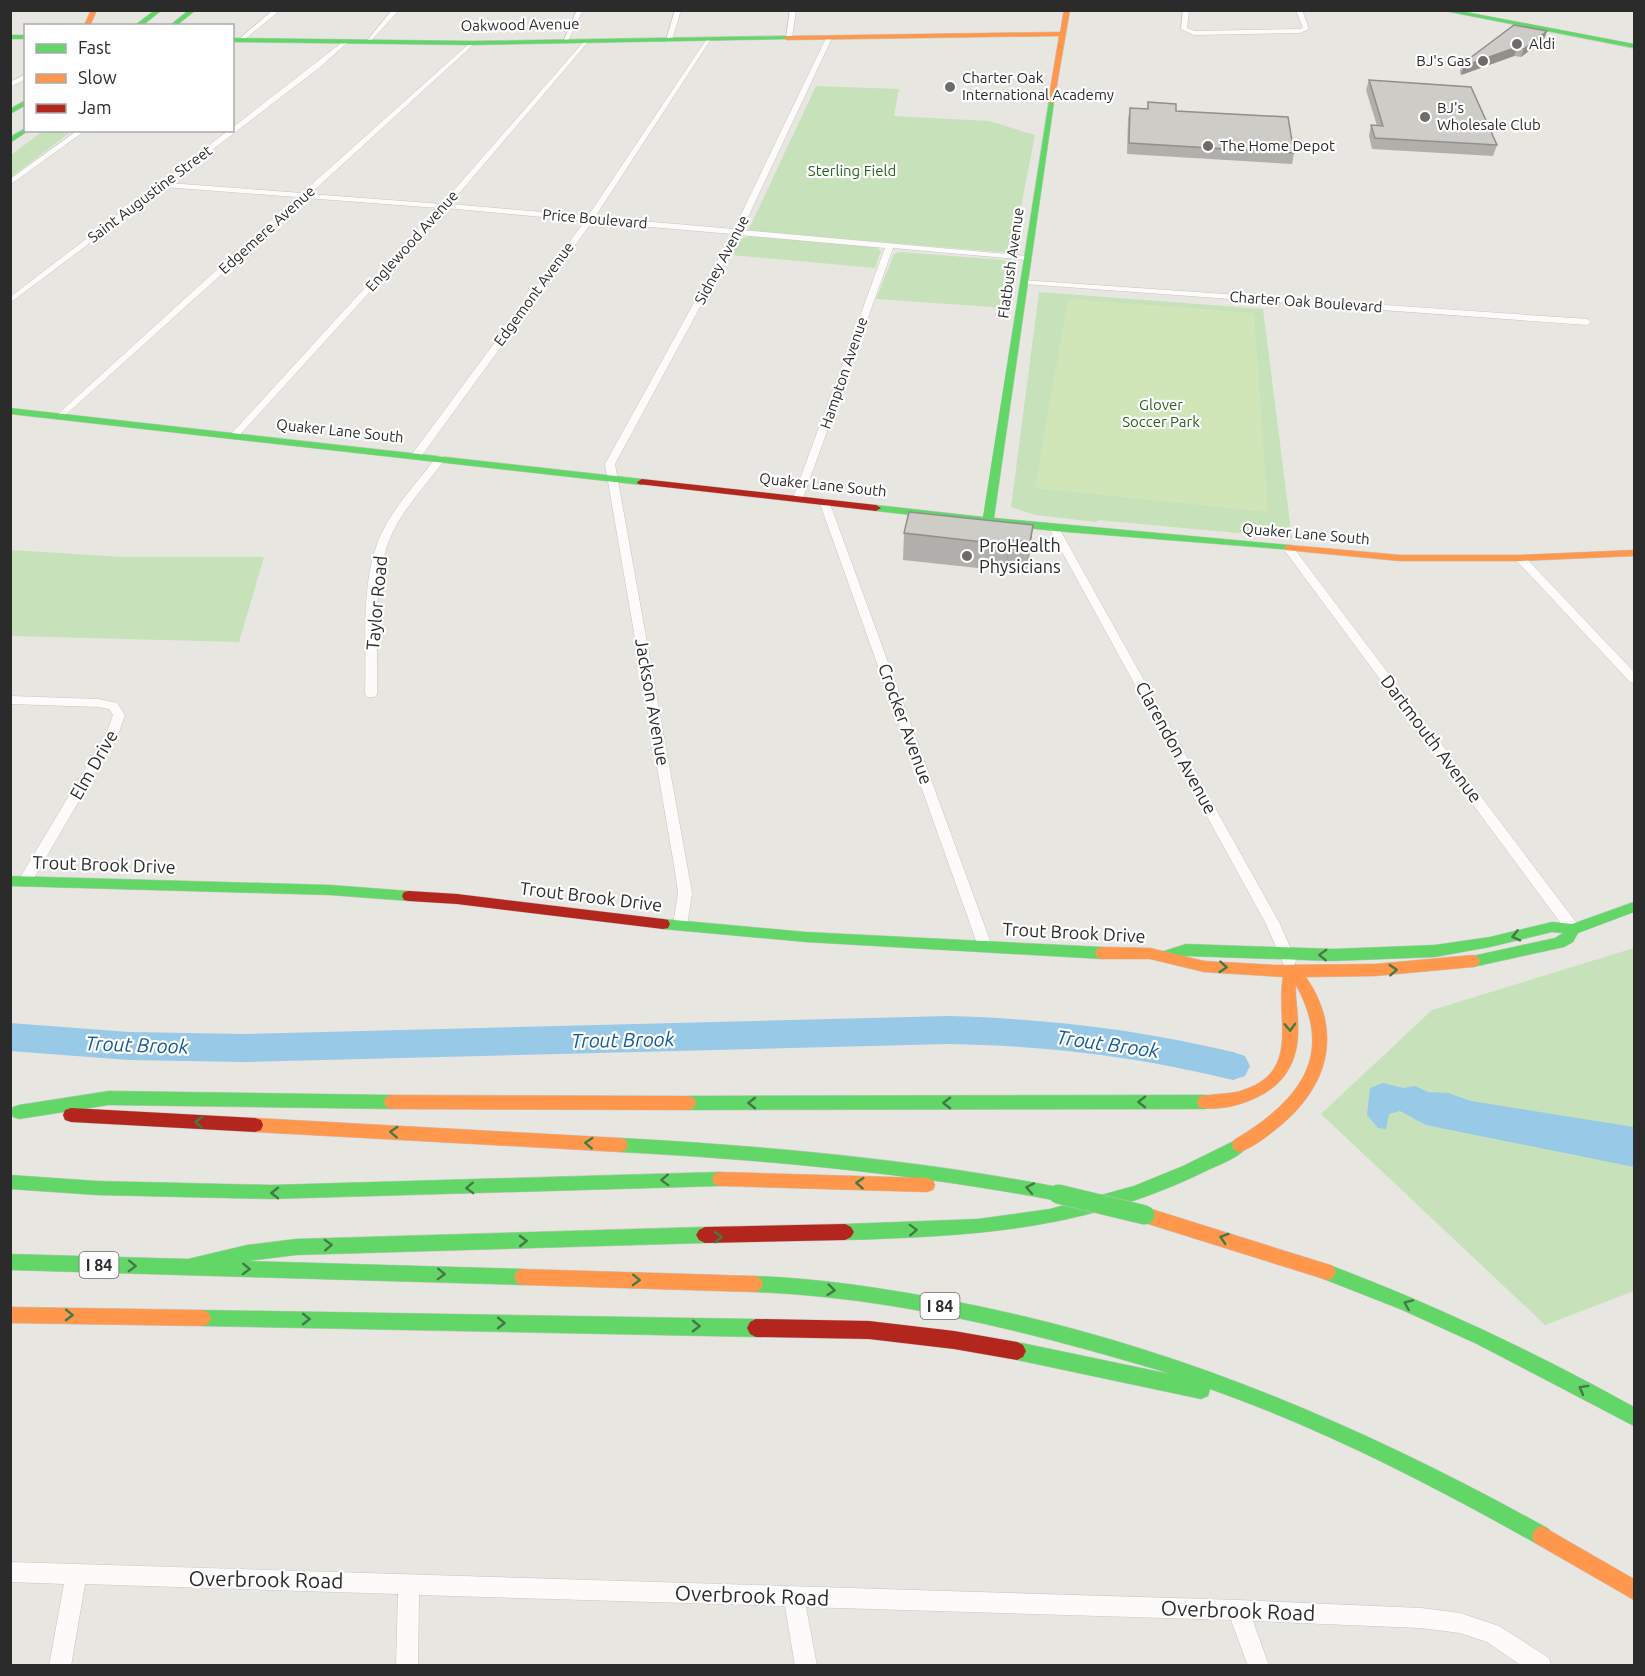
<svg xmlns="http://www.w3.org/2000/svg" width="1645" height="1676" viewBox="0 0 1645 1676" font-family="Ubuntu,sans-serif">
  <rect width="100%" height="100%" fill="#e8e6e0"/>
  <g fill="#c7e2bb">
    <path d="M816 86 899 89 894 116 989 121 1035 135 1012 253 748 231Z"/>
    <path d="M43 131H72L11 177V155Z"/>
    <path d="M750 236 876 247 881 251 875 268 731 255 740 239Z"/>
    <path d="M900 252 1004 260 1013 263 1007 308 876 299 894 254Z"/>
    <path d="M1039 292 1263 309 1292 538 1098 520 1097 522 1035 515 1011 507Z"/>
    <path d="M11 550 122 557H264L239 642 11 636Z"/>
    <path d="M1634 948V1291L1545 1325 1321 1114 1432 1010Z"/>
  </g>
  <path fill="#d0e6b9" d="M1068 299 1254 313 1268 512 1035 488Z"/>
  <path fill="#98c9e6" d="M1383 1083 1403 1088 1415 1086 1428 1092 1448 1093 1471 1101 1634 1127V1167L1426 1125 1400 1111 1389 1114 1386 1129 1378 1128 1367 1115 1370 1088Z"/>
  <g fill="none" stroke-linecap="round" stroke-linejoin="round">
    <path fill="#98c9e6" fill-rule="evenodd" d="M948 1016C1050 1019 1134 1029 1233 1052L1245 1056 1250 1066 1245 1076 1233 1080C1134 1056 1050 1046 948 1044L244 1062 129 1060 10 1051V1023L129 1032 244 1034Z"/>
    <g stroke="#c6c5c5" stroke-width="1">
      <g id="street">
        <path d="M273 10H280L243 41H239V39Z"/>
        <path d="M392 10H399L369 43H365Z"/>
        <path d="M577 10H583L568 41 563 42Z"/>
        <path d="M675 10H681L672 40 669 42 666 40Z"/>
        <path d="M790 10H796L792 38 789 40 786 38Z"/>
        <path d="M1183 10H1189L1187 28 1195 31 1299 29 1303 28 1296 10H1302L1309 29 1300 33 1194 35 1181 29Z"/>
        <path d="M829 36 832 38 742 230 1028 256 1032 258 1028 260 893 248 803 498 798 501 793 498 885 248 739 235 615 464 692 893 687 926 685 930H675L673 926 678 893 675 871 605 464 732 234 592 222 420 458 416 459 411 456 412 454 585 221 446 208 237 438 234 439 229 436 231 434 438 208 306 198 61 419 56 416 58 414 297 197 164 187 10 303V297L229 130H232V128L345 40 347 43 319 68 169 183 302 193 472 41 474 44 310 194 442 204 586 39 588 42 450 204 588 216 708 37 711 39 595 217 734 229 826 38Z"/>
        <path d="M26 74V79L10 87V82Z"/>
        <path d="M78 130H86L10 185V179Z"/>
        <path d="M1022 280 1587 319 1591 322 1587 325 1025 284 1021 282Z"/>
        <path d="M441 455 446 458C427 484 403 508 390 538 372 583 378 646 377 694L375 697H367L365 694C367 644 360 586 379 539 392 508 418 482 437 456Z"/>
        <path d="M824 498 829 501 992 946 990 950H980L978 946 819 501Z"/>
        <path d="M1054 525 1059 528 1280 924 1296 961 1294 965H1284L1266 924 1049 528Z"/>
        <path d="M1289 546 1293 547 1578 925 1580 929 1578 933H1568L1285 551 1284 549Z"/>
        <path d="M1520 555 1524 556 1634 672V683L1630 682 1516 560 1515 558Z"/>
        <path d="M10 696 99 699 117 703 125 715 119 732 30 885H20L18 881 107 732 113 715 109 709 99 707 10 704Z"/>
        <path d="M10 1562 1238 1600 1421 1608 1460 1613 1499 1626 1549 1658 1551 1666H1522L1487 1642 1460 1633 1421 1628 1253 1621 1269 1666H1248L1231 1620 806 1607 817 1666H795L785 1606 419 1595 418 1666H396L398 1594 85 1584 71 1666H49L64 1584 10 1582Z"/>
      </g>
    </g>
    <g stroke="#c6c5c5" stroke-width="1">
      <g id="fast">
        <path d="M155 10H162L142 26H134Z"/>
        <path d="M189 10H196L176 26H169Z"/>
        <path d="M1440 10H1455L1634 44V48Z"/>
        <rect x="10" y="35" width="16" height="4"/>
        <path d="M787 36 789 39 472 45 232 42V38L472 41Z"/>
        <path d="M26 100V105L10 114V109Z"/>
        <path d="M1049 101 1054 102 994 518 1289 545 1293 546V550L1054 531 876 511 871 508 876 505 983 517Z"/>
        <path d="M26 128 28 131 10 143V137Z"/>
        <path d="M10 408 642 479 647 482 642 485 10 414Z"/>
        <path d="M10 876 330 885 409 891 414 892 416 896 414 900 409 901 330 895 10 886Z"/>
        <path d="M1634 902V912L1578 933 1573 942 1564 947 1473 967 1468 965 1466 961 1468 957 1555 938 1563 933 1552 932 1490 947 1435 957 1333 961 1186 956 1166 962 1161 960 1159 956 1161 952 1186 944 1333 949 1435 945 1490 937 1552 922 1572 924Z"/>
        <path d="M663 919 806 932 1102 947 1107 949 1109 953 1107 957 1102 959 806 942 663 929 658 928 656 924 658 920Z"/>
        <path d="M109 1091 392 1095 398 1097 400 1102 398 1107 392 1109 109 1105 19 1119 13 1117 11 1112 13 1107 19 1105Z"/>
        <path d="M1205 1095 1211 1097 1213 1102 1211 1107 1205 1109 688 1110 682 1108 680 1103 682 1098 688 1096Z"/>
        <path d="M620 1138C767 1146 913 1159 1058 1187L1064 1189 1066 1194 1064 1199 1058 1201C913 1173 767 1160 620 1152L614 1150 612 1145 614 1140Z"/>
        <path d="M1240 1138 1246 1140 1248 1145C1242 1157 1218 1165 1206 1171 1085 1230 977 1236 845 1240L839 1237 836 1232 839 1227 845 1224 978 1219 1050 1209 1134 1186 1183 1166Z"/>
        <path d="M720 1172 726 1174 728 1179 726 1184 720 1186 271 1199 97 1195 10 1189V1175L97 1181 271 1185Z"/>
        <path d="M705 1227 711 1230 714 1235 711 1240 705 1243 296 1255 247 1261 523 1269 529 1271 532 1277 529 1283 523 1285 10 1270V1254L188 1259 247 1245 296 1239Z"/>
        <path d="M1327 1264C1433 1304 1535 1352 1634 1407V1426L1477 1344 1400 1309 1321 1278 1318 1272 1321 1266Z"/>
        <path d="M754 1276C818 1278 880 1288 942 1299 1163 1340 1354 1421 1549 1529L1552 1536 1549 1543 1542 1546 1535 1543C1430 1484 1323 1429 1210 1389L1208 1396 1201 1399 1017 1360 1011 1357 1008 1351 1011 1345 1017 1342 1170 1374 1158 1370C1027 1331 891 1297 754 1292L748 1290 745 1284 748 1278Z"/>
        <path d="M202 1310 756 1319 762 1322 765 1328 762 1334 756 1337 202 1326 196 1324 193 1318 196 1312Z"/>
      </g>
    </g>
    <g stroke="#c6c5c5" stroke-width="1">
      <g id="slow">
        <path d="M91 10H97L90 26H84Z"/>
        <path d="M1064 10H1070L1054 102 1051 104 1048 102 1059 36 787 40 784 38 787 36 1060 32Z"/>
        <path d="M1289 545 1400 555H1520L1634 550V556L1520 561H1400L1285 550V546Z"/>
        <path d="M1102 947 1150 948 1204 961 1276 965 1375 964 1473 955 1478 957 1480 961 1478 965 1473 967 1375 976 1306 977C1345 1034 1327 1090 1275 1130 1265 1138 1253 1147 1240 1152L1234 1150 1232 1145 1234 1140C1295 1103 1336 1060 1297 987L1296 986C1295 998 1298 1011 1298 1023 1300 1063 1283 1089 1246 1102 1232 1107 1213 1111 1199 1107L1197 1102 1199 1097C1212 1093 1227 1095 1240 1091 1302 1073 1275 1020 1283 977L1204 972 1150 959H1102L1097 957 1095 953 1097 949Z"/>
        <path d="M392 1095 688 1096 694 1098 696 1103 694 1108 688 1110 392 1109 386 1107 384 1102 386 1097Z"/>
        <path d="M255 1118 620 1138 626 1140 628 1145 626 1150 620 1152 255 1132 249 1130 247 1125 249 1120Z"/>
        <path d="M720 1172 927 1178 933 1180 935 1185 933 1190 927 1192 720 1186 714 1184 712 1179 714 1174Z"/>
        <path d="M1145 1207 1327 1264 1333 1266 1336 1272 1333 1278 1327 1280 1145 1223 1139 1220 1136 1215 1139 1210Z"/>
        <path d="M523 1269 754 1276 760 1278 763 1284 760 1290 754 1292 523 1285 517 1283 514 1277 517 1271Z"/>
        <path d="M10 1307 202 1310 208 1312 211 1318 208 1324 202 1326 10 1323Z"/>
        <path d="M1542 1526 1634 1579V1600L1535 1543 1532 1536 1535 1529Z"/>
      </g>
    </g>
    <g stroke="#c6c5c5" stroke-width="1">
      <g id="jam">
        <path d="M642 479 876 505 881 508 876 511 638 484 637 482Z"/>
        <path d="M409 891 457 894 663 919 668 920 670 924 668 928 663 929 457 904 409 901 404 900 402 896 404 892Z"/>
        <path d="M71 1108 255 1118 261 1120 263 1125 261 1130 255 1132 71 1122 65 1120 63 1115 65 1110Z"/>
        <path d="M845 1224 851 1227 854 1232 851 1237 845 1240 705 1243 699 1240 696 1235 699 1230 705 1227Z"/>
        <path d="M756 1319 869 1321 954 1331 1017 1342 1023 1345 1026 1351 1023 1357 1017 1360 954 1349 869 1339 756 1337 750 1334 747 1328 750 1322Z"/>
      </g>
    </g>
    <use href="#street" fill="#fcfbfa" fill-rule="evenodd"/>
    <use href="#fast" fill="#63d668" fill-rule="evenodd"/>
    <use href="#slow" fill="#ff974d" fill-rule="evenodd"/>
    <use href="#jam" fill="#b3261e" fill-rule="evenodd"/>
    <path stroke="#dedede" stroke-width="2" d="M1630 10 1634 11"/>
    <g stroke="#c5c4c1" stroke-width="20" stroke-linecap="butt">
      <path id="fast-bridge" d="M1058 1194 1145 1215"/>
    </g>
    <use href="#fast-bridge" stroke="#63d668" stroke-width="19"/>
  </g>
  <g fill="#b0afab">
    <path d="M1547 31 1544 39 1521 57 1514 56 1461 75 1460 72 1462 64Z"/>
    <path d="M1369 80 1497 145 1493 156 1372 149 1369 136 1371 125 1377 126 1366 90Z"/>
    <path d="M1148 102 1176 111 1294 153 1292 164 1127 154 1128 119 1130 108 1147 109Z"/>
    <path d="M1033 525 1027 569 1007 566 1006 571 903 560 904 533Z"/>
  </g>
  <g fill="#908f8b">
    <path d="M1547 31 1544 39 1521 57 1524 49Z"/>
    <path d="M1517 47 1514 56 1461 75 1464 66Z"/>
    <path d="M1033 525 1030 552 1027 569 1030 542Z"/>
    <path d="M1010 540 1007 566 1006 571 1009 545Z"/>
  </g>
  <g fill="#cdccc7" stroke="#908f8b" stroke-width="1.5">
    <path d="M1514 25 1547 31 1524 49 1517 47 1464 66 1462 64Z"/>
    <path d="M1369 80 1471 87 1497 145 1375 138 1371 125 1383 126Z"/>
    <path d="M1148 102 1176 104V111L1288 117 1294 153 1129 143 1130 108 1148 109Z"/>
    <path d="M909 512 1033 525 1030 542 1010 540 1009 545 904 533Z"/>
  </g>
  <defs><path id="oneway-chevron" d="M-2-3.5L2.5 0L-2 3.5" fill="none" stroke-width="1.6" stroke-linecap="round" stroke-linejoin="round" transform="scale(1.5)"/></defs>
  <g stroke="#447846">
    <use href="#oneway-chevron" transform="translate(1516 936) rotate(166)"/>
    <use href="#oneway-chevron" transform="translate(1323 955) rotate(-178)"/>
    <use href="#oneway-chevron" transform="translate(1223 967) rotate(4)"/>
    <use href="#oneway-chevron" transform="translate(1393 970) rotate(-3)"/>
    <use href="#oneway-chevron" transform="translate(1290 1027) rotate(88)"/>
    <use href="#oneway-chevron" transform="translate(1142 1102) rotate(180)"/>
    <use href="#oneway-chevron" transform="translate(752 1103) rotate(180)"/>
    <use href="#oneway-chevron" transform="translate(947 1103) rotate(180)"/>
    <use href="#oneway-chevron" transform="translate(199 1122) rotate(-177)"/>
    <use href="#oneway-chevron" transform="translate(394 1132) rotate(-177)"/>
    <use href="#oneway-chevron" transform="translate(589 1143) rotate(-177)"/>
    <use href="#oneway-chevron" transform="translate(665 1180) rotate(178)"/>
    <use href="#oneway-chevron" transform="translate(860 1183) rotate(-176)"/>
    <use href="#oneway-chevron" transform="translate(470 1188) rotate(178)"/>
    <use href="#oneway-chevron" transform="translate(1030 1188) rotate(-169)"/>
    <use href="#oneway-chevron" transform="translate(275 1193) rotate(180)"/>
    <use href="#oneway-chevron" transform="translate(913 1230) rotate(-2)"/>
    <use href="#oneway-chevron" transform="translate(718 1237) rotate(-2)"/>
    <use href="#oneway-chevron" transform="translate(1224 1238) rotate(-162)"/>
    <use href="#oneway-chevron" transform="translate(523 1241) rotate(-1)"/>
    <use href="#oneway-chevron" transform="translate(328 1245) rotate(-2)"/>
    <use href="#oneway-chevron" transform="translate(132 1266) rotate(2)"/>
    <use href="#oneway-chevron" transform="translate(246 1269) rotate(2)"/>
    <use href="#oneway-chevron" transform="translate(441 1274) rotate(2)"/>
    <use href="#oneway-chevron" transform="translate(636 1280) rotate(2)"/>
    <use href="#oneway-chevron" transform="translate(831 1290) rotate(6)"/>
    <use href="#oneway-chevron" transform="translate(1408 1304) rotate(-157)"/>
    <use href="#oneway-chevron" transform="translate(69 1315) rotate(1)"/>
    <use href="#oneway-chevron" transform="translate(306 1319) rotate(1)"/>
    <use href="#oneway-chevron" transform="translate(501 1323) rotate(1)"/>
    <use href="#oneway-chevron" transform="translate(696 1326) rotate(1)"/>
    <use href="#oneway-chevron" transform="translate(1583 1389) rotate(-151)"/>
  </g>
  <g fill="#6d6c6a" stroke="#fff" stroke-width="2">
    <circle cx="1517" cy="44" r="6"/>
    <circle cx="1483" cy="61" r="6"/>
    <circle cx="950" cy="87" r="6"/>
    <circle cx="1425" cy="117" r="6"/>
    <circle cx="1208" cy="146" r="6"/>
    <circle cx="967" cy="556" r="6"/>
  </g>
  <g text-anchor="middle" stroke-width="4.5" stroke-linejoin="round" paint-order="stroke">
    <g font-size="15" fill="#2b2b2b" stroke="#fff">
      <text transform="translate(520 25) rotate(-1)" y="5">Oakwood Avenue</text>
      <text transform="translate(150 194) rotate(-37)" y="5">Saint Augustine Street</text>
      <text transform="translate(595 219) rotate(5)" y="5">Price Boulevard</text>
      <text transform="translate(267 230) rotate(-42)" y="5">Edgemere Avenue</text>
      <text transform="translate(412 241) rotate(-48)" y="5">Englewood Avenue</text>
      <text transform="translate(722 260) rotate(-62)" y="5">Sidney Avenue</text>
      <text transform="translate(1011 263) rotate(-82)" y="5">Flatbush Avenue</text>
      <text transform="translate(534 294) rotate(-54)" y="5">Edgemont Avenue</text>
      <text transform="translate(1306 302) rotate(4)" y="5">Charter Oak Boulevard</text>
      <text transform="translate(844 373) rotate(-71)" y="5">Hampton Avenue</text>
      <text transform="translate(340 431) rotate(6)" y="5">Quaker Lane South</text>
      <text transform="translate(823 485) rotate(6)" y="5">Quaker Lane South</text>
      <text transform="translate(1306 534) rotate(5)" y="5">Quaker Lane South</text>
    </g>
    <g font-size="15" fill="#2b2b2b" stroke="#fff" text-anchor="start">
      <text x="1529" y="49">Aldi</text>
      <text x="1471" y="66" text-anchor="end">BJ's Gas</text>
      <text x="962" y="83">Charter Oak<tspan x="962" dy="17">International Academy</tspan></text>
      <text x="1437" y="113">BJ's<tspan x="1437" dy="17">Wholesale Club</tspan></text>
      <text x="1220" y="151">The Home Depot</text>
    </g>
    <g font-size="15" fill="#24641e" stroke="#fff">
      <text x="852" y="176">Sterling Field</text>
      <text x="1161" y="410">Glover<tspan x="1161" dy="17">Soccer Park</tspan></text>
    </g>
    <g fill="#fff" stroke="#6b6b6b" stroke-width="1.5">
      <rect x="79.5" y="1252" width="39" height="26" rx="4.5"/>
      <rect x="920.5" y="1293" width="39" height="26" rx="4.5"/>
    </g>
    <g font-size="16" font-weight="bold" fill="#2b2b2b">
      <text x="99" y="1271">I 84</text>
      <text x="940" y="1312">I 84</text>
    </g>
    <g font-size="18" fill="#2b2b2b" stroke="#fff" text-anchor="start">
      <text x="979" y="552">ProHealth<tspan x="979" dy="21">Physicians</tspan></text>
    </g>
    <g font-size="18" fill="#2b2b2b" stroke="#fff">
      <text transform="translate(377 603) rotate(-85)" y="6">Taylor Road</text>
      <text transform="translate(652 702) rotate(80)" y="6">Jackson Avenue</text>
      <text transform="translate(905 724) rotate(70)" y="6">Crocker Avenue</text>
      <text transform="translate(1431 739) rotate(53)" y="6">Dartmouth Avenue</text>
      <text transform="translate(1176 748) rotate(61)" y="6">Clarendon Avenue</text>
      <text transform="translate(94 765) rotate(-60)" y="6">Elm Drive</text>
      <text transform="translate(104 865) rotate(2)" y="6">Trout Brook Drive</text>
      <text transform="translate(591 897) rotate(7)" y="6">Trout Brook Drive</text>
      <text transform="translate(1074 933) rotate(3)" y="6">Trout Brook Drive</text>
    </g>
    <g font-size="20" font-style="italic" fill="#145a95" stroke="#fff">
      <text transform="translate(623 1040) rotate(-1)" y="7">Trout Brook</text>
      <text transform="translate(1108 1044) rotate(8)" y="7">Trout Brook</text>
      <text transform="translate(137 1045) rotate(2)" y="7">Trout Brook</text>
    </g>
    <g font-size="21" fill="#2b2b2b" stroke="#fff">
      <text transform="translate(266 1580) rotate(1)" y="7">Overbrook Road</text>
      <text transform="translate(752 1596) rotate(2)" y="7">Overbrook Road</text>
      <text transform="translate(1238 1611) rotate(2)" y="7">Overbrook Road</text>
    </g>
  </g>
  <rect width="1645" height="1676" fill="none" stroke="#2b2b2b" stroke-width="24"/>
  <rect x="24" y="24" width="210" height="108" fill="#ffffff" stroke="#aaaaaa" stroke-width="1.5"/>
  <rect x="36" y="44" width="30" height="9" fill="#63d668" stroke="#aaaaaa" stroke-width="1.5"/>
  <text x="78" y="54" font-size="18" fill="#2b2b2b">Fast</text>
  <rect x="36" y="74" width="30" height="9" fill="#ff974d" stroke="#aaaaaa" stroke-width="1.5"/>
  <text x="78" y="84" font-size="18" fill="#2b2b2b">Slow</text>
  <rect x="36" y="104" width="30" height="9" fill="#b3261e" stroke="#aaaaaa" stroke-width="1.5"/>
  <text x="78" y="114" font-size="18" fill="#2b2b2b">Jam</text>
</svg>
